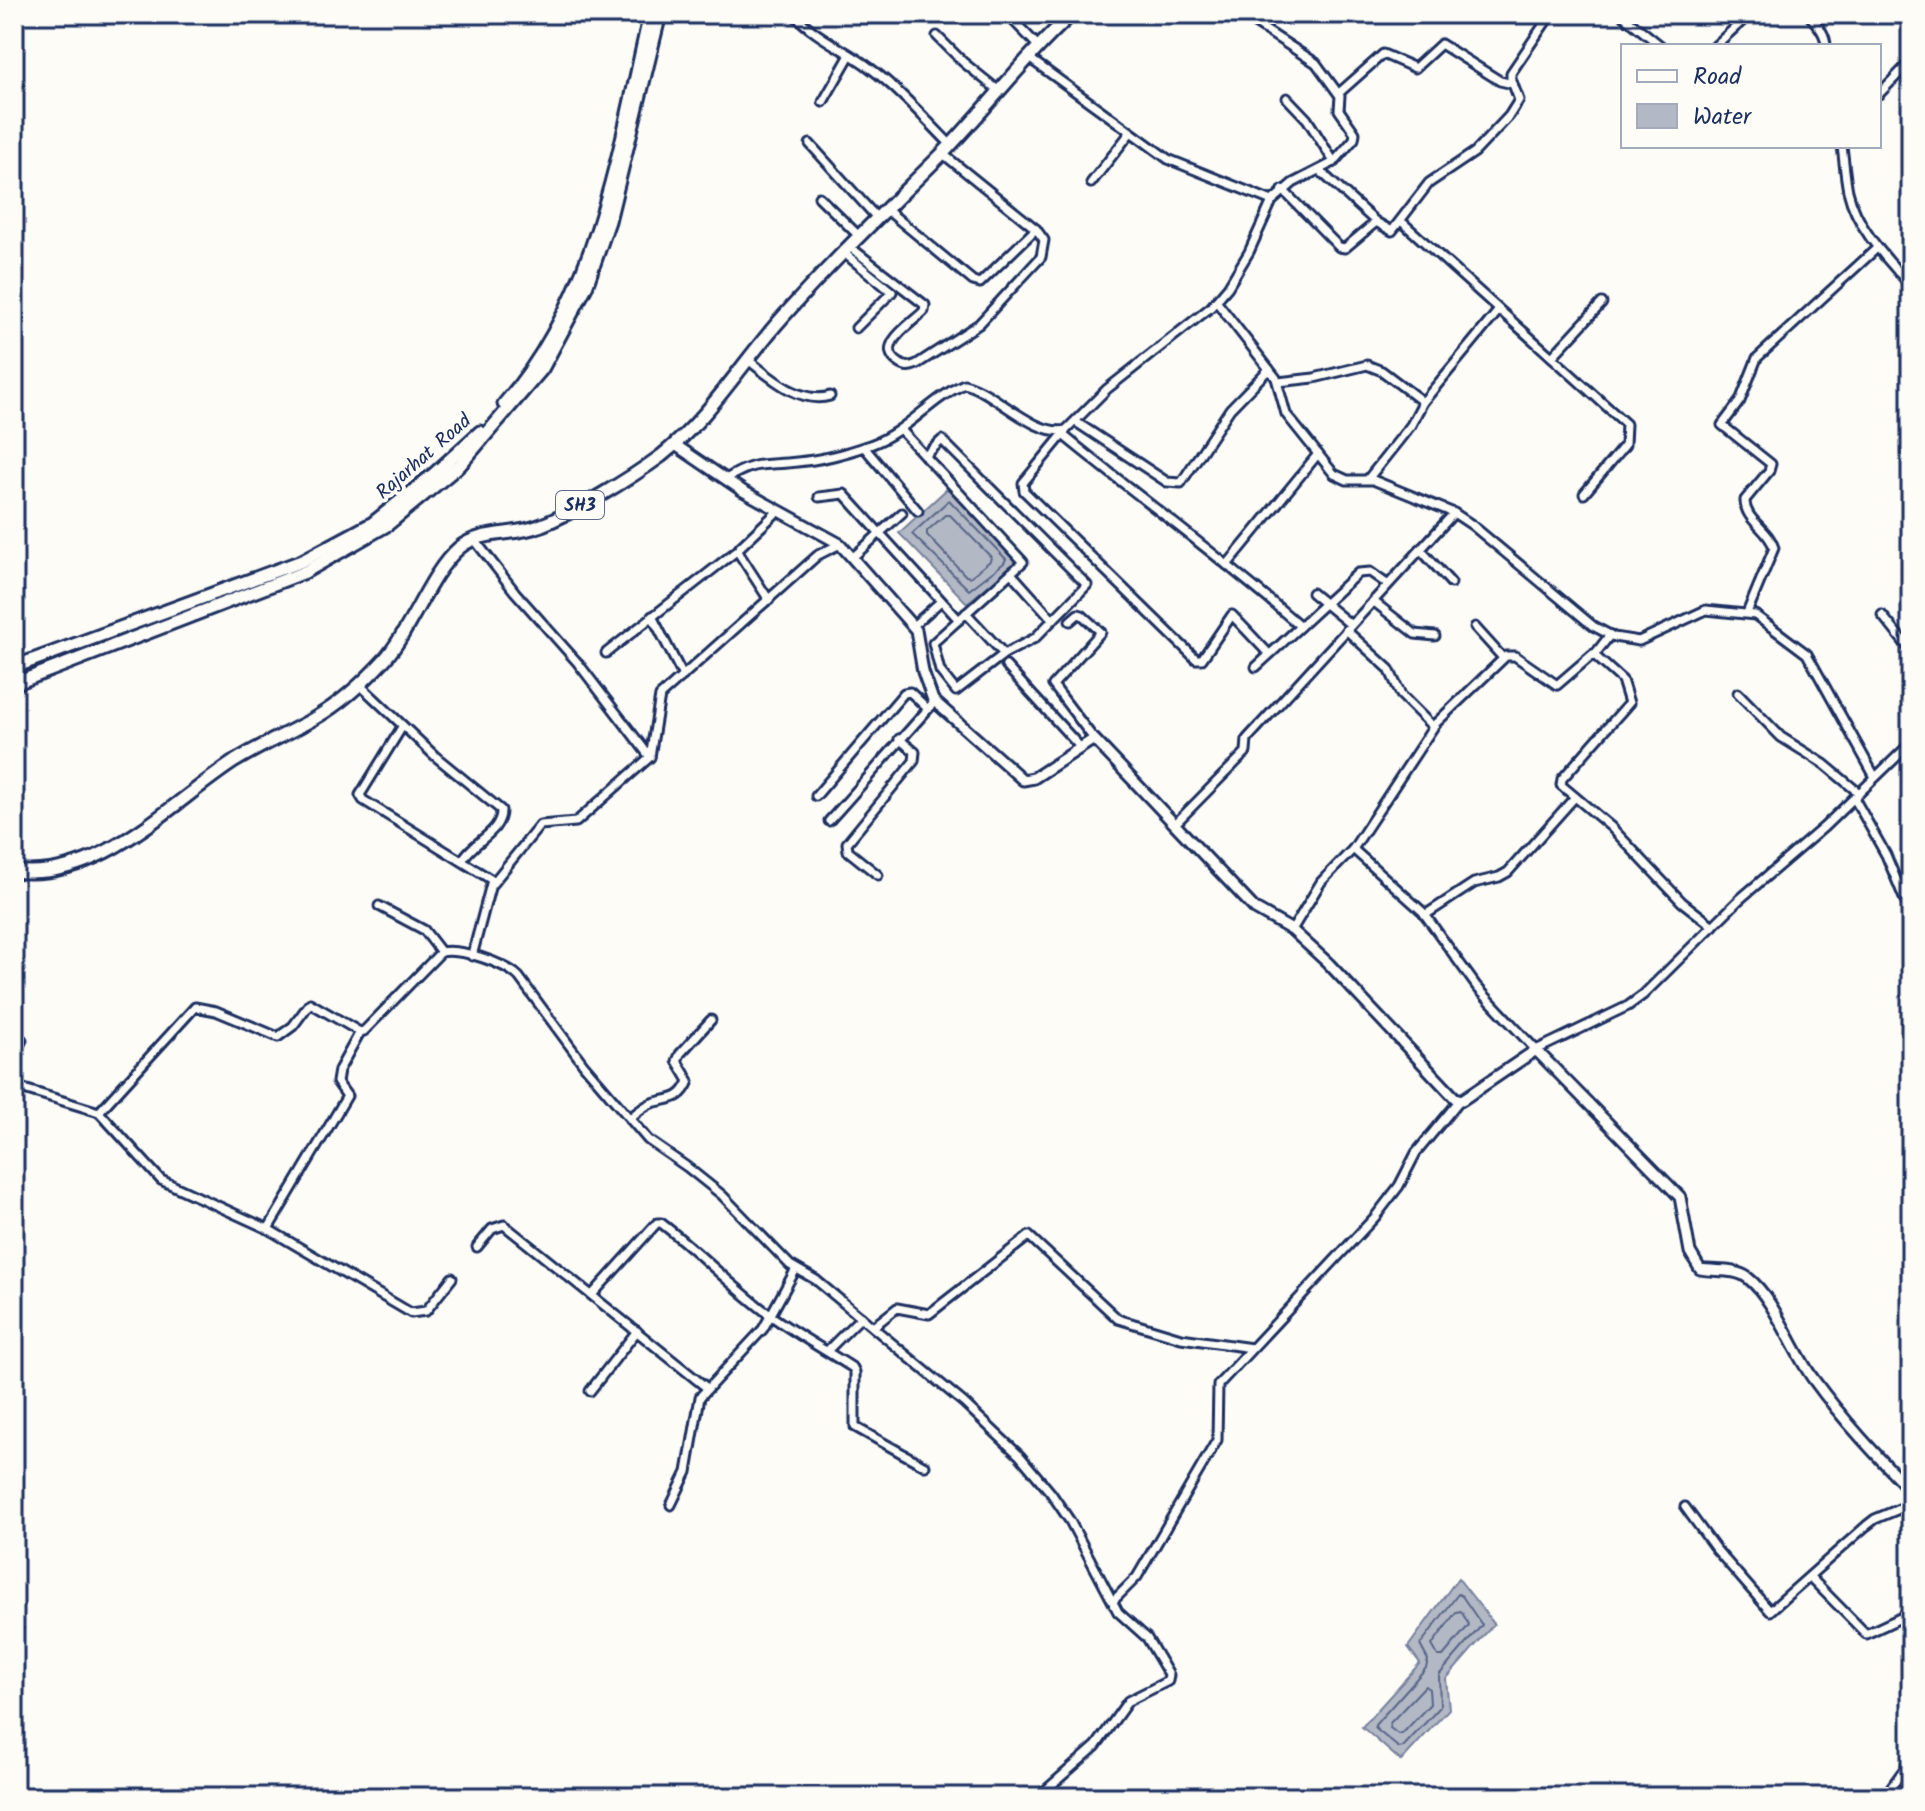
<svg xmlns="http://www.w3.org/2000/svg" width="1925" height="1811" viewBox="0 0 1925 1811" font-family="Kalam,sans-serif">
  <rect width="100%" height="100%" fill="#fdfcf7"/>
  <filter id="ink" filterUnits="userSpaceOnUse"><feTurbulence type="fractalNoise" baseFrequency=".0125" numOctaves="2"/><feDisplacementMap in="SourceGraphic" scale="16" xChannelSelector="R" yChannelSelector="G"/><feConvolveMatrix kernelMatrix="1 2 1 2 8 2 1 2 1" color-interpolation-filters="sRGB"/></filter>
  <g filter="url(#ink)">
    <g fill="#b3b8c5" stroke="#76819c" stroke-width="2">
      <path d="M948 488 1020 560 967 603 899 533Z"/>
      <path d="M1458 1578 1494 1624 1446 1679 1449 1709 1401 1761 1362 1727 1420 1663 1408 1647Z"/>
    </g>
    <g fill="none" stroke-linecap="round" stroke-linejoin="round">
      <g stroke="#586687" stroke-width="2">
        <path d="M949 500 1006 559 1004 563 969 590 912 534Z"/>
        <path d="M945 515H950L991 557 990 561 970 577 966 576 927 535V531Z"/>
        <path d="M1458 1594 1462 1596 1482 1625 1439 1675 1440 1707 1403 1747 1399 1748 1376 1729 1375 1725 1426 1668 1428 1660 1420 1645Z"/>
        <path d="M1461 1611 1469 1625 1443 1656H1438L1432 1645 1456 1612Z"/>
        <path d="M1425 1686 1429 1689 1430 1704 1402 1734H1398L1390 1728V1723Z"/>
      </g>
      <path stroke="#76819c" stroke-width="2" d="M14 1639 24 1628"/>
      <g stroke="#1b2f5e" stroke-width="13">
        <g id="minor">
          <path d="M794 14C816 38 845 49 870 68 900 90 925 119 951 145"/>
          <path d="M1007 14 1039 47"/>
          <path d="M1621 14 1661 46"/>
          <path d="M1808 14C1816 23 1826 33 1826 46"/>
          <path d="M937 36 963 62 999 91"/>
          <path d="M1715 46 1750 14"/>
          <path d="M1029 58 1168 159 1272 201"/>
          <path d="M1339 93 1383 54 1415 68 1441 44 1500 81 1513 84"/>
          <path d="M1879 94 1911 61"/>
          <path d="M1287 98 1307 119 1334 162"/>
          <path d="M823 102 850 55"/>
          <path d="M810 144 878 219"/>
          <path d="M1842 146C1844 161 1845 176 1848 191 1857 229 1886 258 1911 286"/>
          <path d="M1320 171 1376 222 1392 231 1429 183 1475 152 1509 116 1519 100 1511 79V73L1551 14"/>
          <path d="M1091 183 1130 133"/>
          <path d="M1283 190 1339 247 1345 248 1376 222"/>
          <path d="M819 197 860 237"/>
          <path d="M887 210 973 281 980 283 1036 229"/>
          <path d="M1401 221 1626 424 1625 445 1584 494"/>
          <path d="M850 247 925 305 924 311C910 325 874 346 899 363 906 368 910 367 917 364L979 324 1041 257 1044 240 1036 229 942 153"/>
          <path d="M844 253 892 292 856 328"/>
          <path d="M1898 272 1911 261"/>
          <path d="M1216 301 1276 378 1286 414 1334 474 1347 480H1373L1454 513 1472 525 1593 626 1614 637 1639 641 1706 610 1755 615 1807 654 1875 777"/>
          <path d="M1552 357 1602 303"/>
          <path d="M747 359C770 377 800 405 830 396"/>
          <path d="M1278 382 1314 378 1367 365 1382 371 1423 402"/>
          <path d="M1076 422 1167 482 1181 483 1230 409 1269 369"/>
          <path d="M901 430 1023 562 933 643 940 671 956 691 1004 654"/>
          <path d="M1065 432 1023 483 1024 491 1196 659H1202L1232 615 1269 654"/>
          <path d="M1063 435C1141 499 1224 559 1300 626"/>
          <path d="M864 447 918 511"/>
          <path d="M925 456 942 440 1087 585 1035 638 1004 654 966 613"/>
          <path d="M726 479C757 460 764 466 797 462 822 460 847 453 870 445 908 431 929 400 964 384 994 390 1033 437 1066 430L1107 389 1211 307 1228 287 1249 252 1272 201 1293 183 1334 162 1354 139 1355 133 1339 110 1340 96 1316 63 1241 14"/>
          <path d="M1368 479 1411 425 1423 402 1499 310"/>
          <path d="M819 497 844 494 959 620"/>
          <path d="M1908 537 1911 540"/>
          <path d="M474 539 515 592 578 663 650 757"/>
          <path d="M1420 549 1451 583"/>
          <path d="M852 558 902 513"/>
          <path d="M1227 565 1318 454"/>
          <path d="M1011 573 1053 620"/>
          <path d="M1312 593 1351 625"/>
          <path d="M769 600 738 552 740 547 778 511"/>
          <path d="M1373 601 1415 634 1435 636"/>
          <path d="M1747 613 1774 548C1769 529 1744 520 1745 500L1769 471 1771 464 1722 425 1740 401 1757 358 1877 248"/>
          <path d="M1882 615 1911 651"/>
          <path d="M652 616 683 676"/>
          <path d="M1070 621 1078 614 1082 615 1101 632 1053 685 1094 739"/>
          <path d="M913 626 941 601"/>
          <path d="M1475 627 1503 658"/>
          <path d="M1346 630 1389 669 1401 695 1433 727"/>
          <path d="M606 653 739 549"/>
          <path d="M1595 654 1610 635"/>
          <path d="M1006 666 1081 748"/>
          <path d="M1256 667 1358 573 1370 572 1387 584"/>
          <path d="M360 685 435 756 501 810C502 833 471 842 462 861"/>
          <path d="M1738 693 1781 737 1824 764 1859 793"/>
          <path d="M402 727 360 795 363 800 492 880 472 956"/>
          <path d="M816 796 904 693 910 692 928 709"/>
          <path d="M1854 798 1886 855 1911 915"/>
          <path d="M829 821C864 783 896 744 931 706"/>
          <path d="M1175 824 1246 752 1247 739 1454 513"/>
          <path d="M1353 849 1423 912 1477 987 1536 1050 1628 1006 1643 995 1740 899 1824 827 1911 743"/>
          <path d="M878 875 848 851 847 843 914 761 915 752 899 739"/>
          <path d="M493 883 540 825 576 822 650 757 660 696 818 555 840 544"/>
          <path d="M379 906 424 930 441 952"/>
          <path d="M1425 915 1474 883 1499 877 1508 872 1575 797"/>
          <path d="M1292 930 1321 882 1353 849 1436 723 1506 656H1515L1557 685 1593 654 1622 680 1629 703 1562 779 1561 785 1611 827 1682 902 1713 926"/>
          <path d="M14 1055 22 1040"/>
          <path d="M14 1086 99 1112 195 1007 216 1011 278 1037 293 1026 310 1003 360 1032 364 1031 441 952C461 948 505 963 519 977L584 1065 648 1140 687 1167 722 1195 790 1265 816 1280 964 1403 1020 1456 1051 1493 1070 1521 1118 1612 1147 1638 1169 1675 1168 1681 1128 1701 1096 1746 1038 1797"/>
          <path d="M99 1112 161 1180 268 1229 411 1313 426 1311 452 1278"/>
          <path d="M630 1118C636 1113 644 1106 652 1103 669 1098 681 1101 689 1081L677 1061 680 1054 711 1020"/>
          <path d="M268 1229 347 1096 337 1082 339 1070 360 1032"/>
          <path d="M477 1247 492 1229 504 1225 707 1388"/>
          <path d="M592 1295 657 1223H661C699 1252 731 1286 770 1315 796 1334 825 1350 853 1368L855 1372V1427L925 1466"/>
          <path d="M873 1327 897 1308 929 1314 1029 1236 1118 1319 1181 1338 1252 1348"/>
          <path d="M827 1351 861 1317"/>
          <path d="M590 1391 637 1331"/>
          <path d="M671 1505 687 1472 700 1397 763 1329 796 1269"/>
          <path d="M1685 1507 1715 1548 1770 1611 1866 1526 1875 1519 1911 1504"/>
          <path d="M1810 1577 1866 1634 1911 1613"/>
          <path d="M1113 1601 1137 1577 1217 1440 1218 1385 1375 1217 1399 1186 1416 1153 1459 1101"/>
          <path d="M1884 1797 1911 1760"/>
        </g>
      </g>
      <g stroke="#1b2f5e" stroke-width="15">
        <path id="tertiary" d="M674 444 743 491 840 544 916 630 923 672 933 700 1023 780 1034 778 1094 739 1255 909 1292 930 1328 963 1455 1098 1462 1100 1536 1050 1680 1197 1690 1252 1700 1269C1716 1272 1735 1268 1748 1278 1774 1298 1793 1352 1814 1380 1843 1420 1877 1456 1911 1491"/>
      </g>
      <g stroke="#1b2f5e" stroke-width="17">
        <g id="primary">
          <path d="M504 404C598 297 619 148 650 14"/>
          <path d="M14 667 302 561 373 523 434 474 480 432"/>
          <path d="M14 684 305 572 387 525 460 465 542 369 586 287 609 221 660 14"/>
          <path d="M14 871C100 882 169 804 235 761 261 745 289 733 315 718 341 703 365 681 385 659 413 627 429 574 459 548 480 530 514 536 539 526 574 513 631 478 661 456 709 418 741 364 781 319 834 259 892 204 948 148 990 104 1027 55 1072 14"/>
        </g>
      </g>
      <use href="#minor" stroke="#fdfcf7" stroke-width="7"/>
      <use href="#tertiary" stroke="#fdfcf7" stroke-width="9"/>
      <use href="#primary" stroke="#fdfcf7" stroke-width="11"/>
    </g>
  </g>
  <g text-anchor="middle" stroke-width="8" stroke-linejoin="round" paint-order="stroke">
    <rect fill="#fdfcf7" stroke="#5f6c8c" stroke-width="2" x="556" y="491" width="48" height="28" rx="6"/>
    <g font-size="18" font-weight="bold" fill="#1b2f5e">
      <text x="580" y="511">SH3</text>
    </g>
    <g font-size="20" fill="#1b2f5e" stroke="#fdfcf7">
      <text transform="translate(423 456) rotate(-41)" y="7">Rajarhat Road</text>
    </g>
  </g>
  <rect width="1925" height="1811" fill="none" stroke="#fdfcf7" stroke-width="48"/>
  <rect x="24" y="24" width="1877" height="1763" fill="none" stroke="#1b2f5e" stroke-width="3" filter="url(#ink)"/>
  <rect x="1621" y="44" width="260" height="104" fill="#fdfcf7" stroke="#a3aaba" stroke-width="2"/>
  <rect x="1637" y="70" width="40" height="12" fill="#fdfcf7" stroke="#a3aaba" stroke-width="2"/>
  <text x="1693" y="84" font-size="24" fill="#1b2f5e">Road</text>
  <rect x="1637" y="104" width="40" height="24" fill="#b3b8c5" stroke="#a3aaba" stroke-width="2"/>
  <text x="1693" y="124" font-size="24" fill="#1b2f5e">Water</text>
</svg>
